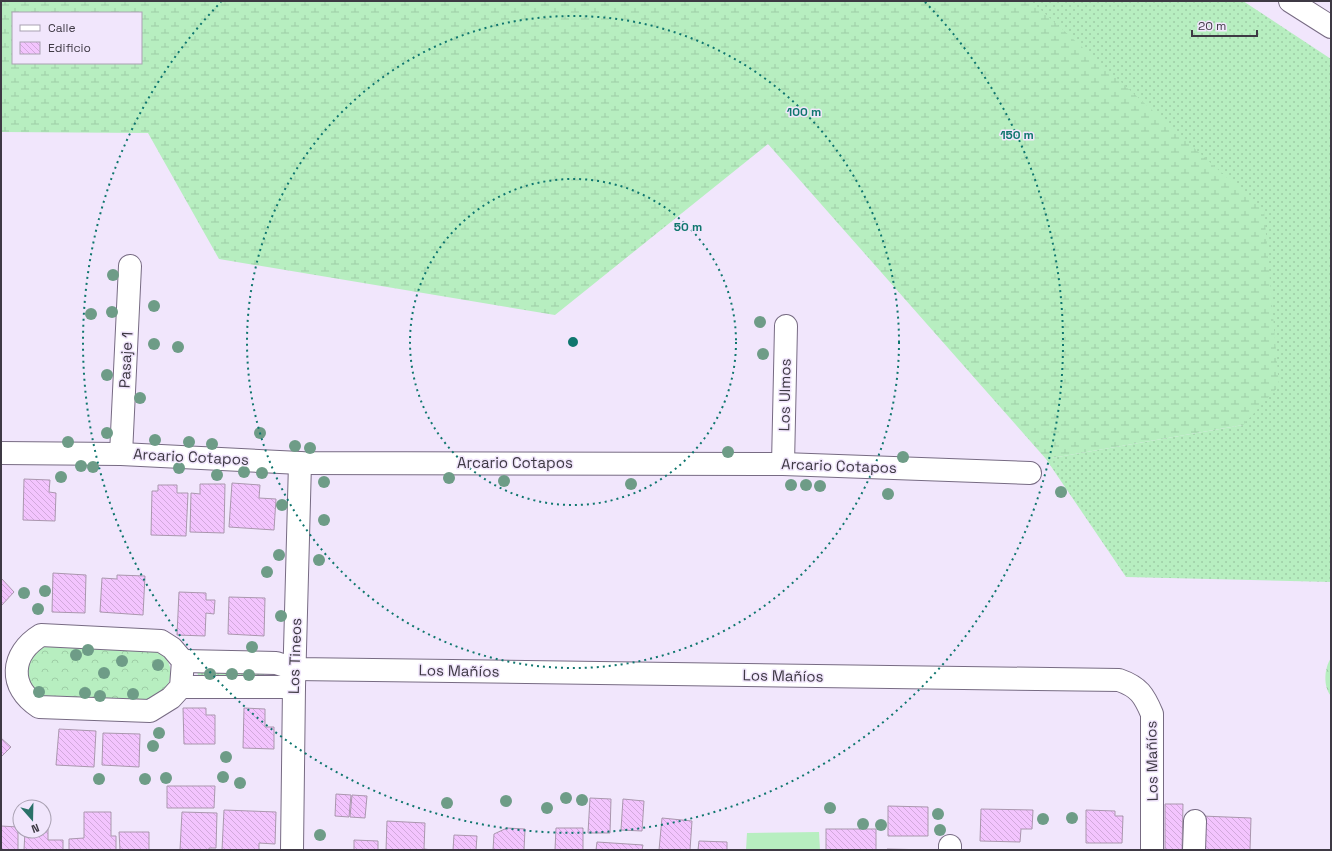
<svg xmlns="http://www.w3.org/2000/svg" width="1332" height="851" viewBox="0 0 1332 851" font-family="'Space Grotesk',sans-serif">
  <defs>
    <pattern id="grass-dots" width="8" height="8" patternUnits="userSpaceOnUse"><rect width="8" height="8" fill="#b7eec0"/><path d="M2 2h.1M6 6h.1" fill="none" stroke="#9ecda6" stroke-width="1.8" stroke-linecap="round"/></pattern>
    <pattern id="forest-crowns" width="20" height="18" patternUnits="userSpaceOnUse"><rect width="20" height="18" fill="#b7eec0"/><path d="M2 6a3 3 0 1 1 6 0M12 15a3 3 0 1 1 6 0" fill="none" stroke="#9ecda6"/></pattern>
    <pattern id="wetland-marsh" width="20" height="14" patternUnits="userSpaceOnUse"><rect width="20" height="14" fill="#b7eec0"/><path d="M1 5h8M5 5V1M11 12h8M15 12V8" fill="none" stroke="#9ecda6"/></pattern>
    <pattern id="building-back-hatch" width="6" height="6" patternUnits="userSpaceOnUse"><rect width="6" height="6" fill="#f3c4fe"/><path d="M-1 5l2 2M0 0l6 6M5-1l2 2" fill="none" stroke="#d1a9db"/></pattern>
  </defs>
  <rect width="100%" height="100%" fill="#f1e6fc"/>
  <g fill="url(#grass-dots)">
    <path d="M1031 1H1243L1331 59V582L1126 577 1046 459 1243 425Z"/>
    <path d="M197 672H264V678H199Z"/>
  </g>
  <g fill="url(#forest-crowns)">
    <path d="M34 644 156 646C174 665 173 671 165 694L152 701 37 697 28 687 25 666Z"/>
    <path d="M1331 658V696C1323 687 1324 668 1331 658Z"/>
  </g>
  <path fill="url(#wetland-marsh)" fill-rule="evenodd" d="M1 1H1031L1264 211 1279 386 1243 425 1046 459 768 144 555 315 219 259 148 133 1 132ZM13 13H141V63H13Z"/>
  <path fill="#b7eec0" d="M819 832 820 850H746L747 833Z"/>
  <g fill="url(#building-back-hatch)" stroke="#aa97ae">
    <path d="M24 479 50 480 49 492 56 493 55 521 23 520Z"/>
    <path d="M232 483 260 485 259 498 276 499 274 530 229 527Z"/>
    <path d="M200 484H225L224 533 190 532 191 493 200 494Z"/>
    <path d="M158 485H177V493H188L186 536 151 535 152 491H158Z"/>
    <path d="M53 573 86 575 85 613 52 612Z"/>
    <path d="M117 575 145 576 143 615 100 612 102 578 117 579Z"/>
    <path d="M1 578 14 592 1 606Z"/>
    <path d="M179 592 206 593V600H215L214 614 206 613 205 636 177 635Z"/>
    <path d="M229 597 265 598 264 636 228 634Z"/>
    <path d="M183 708H206V715H215V744H184Z"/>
    <path d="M244 708 265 709V727H274V749L243 748Z"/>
    <path d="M59 729 96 731 94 767 56 765Z"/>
    <path d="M103 733 140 734 139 767 102 765Z"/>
    <path d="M1 738 11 747 1 757Z"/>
    <path d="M167 786H215L214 808H167Z"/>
    <path d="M336 794 351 795 349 817 335 816Z"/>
    <path d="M352 795 367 796 365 818 350 817Z"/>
    <path d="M590 798 611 799 610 833H588Z"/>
    <path d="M623 799 644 801 642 831 621 830Z"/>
    <path d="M1165 804H1183L1182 850H1165Z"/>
    <path d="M888 806 928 807V836H888Z"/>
    <path d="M981 809 1033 810 1032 829H1021L1020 842 980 841Z"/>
    <path d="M224 810 276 812 275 844 259 843V850H222Z"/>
    <path d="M1086 810 1115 811V816H1123L1122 843H1086Z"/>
    <path d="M84 812H111V836H116V850H69V839L84 838Z"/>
    <path d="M182 812 217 813 216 848H209V850H180Z"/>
    <path d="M1202 816 1251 818 1250 850H1201Z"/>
    <path d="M662 818 692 821 690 850H659Z"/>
    <path d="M387 821 425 823 424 849 432 850H386Z"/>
    <path d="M1 826 18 827V850H1Z"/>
    <path d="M44 827H48V840H63V850H24L25 831H44Z"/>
    <path d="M507 828 525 829 524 850H493L494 834Z"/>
    <path d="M556 828H583V850H555Z"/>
    <rect x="826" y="829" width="50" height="21"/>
    <path d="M119 832H149V850H120Z"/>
    <path d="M454 835 477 836 476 850H453Z"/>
    <path d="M354 840 378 841V850H354Z"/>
    <path d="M699 841 727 842V850H698Z"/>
    <path d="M597 842 643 845 642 850H596Z"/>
    <path d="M887 849 931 850H887Z"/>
  </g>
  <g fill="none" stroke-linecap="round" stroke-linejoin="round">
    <g stroke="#776b83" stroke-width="24">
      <g id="minor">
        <path d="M1290 1 1331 27"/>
        <path d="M1 453 121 454 300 463 783 464 1030 473"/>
        <path d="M121 454 130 266"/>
        <path d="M783 464 786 326"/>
        <path d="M41 635 161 641 172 648 183 661 181 687 171 698 150 711 39 707C8 687 10 654 41 635Z"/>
        <path d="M183 661 276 663 295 669 1119 680C1139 687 1144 695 1152 714V850"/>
        <path d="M181 687H294"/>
        <path d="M950 846V850"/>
        <path d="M292 850 294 687 300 463"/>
        <path d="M1194 850 1195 821"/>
      </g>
    </g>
    <use href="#minor" stroke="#fff" stroke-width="22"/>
  </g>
  <g fill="#6e9c87">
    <circle cx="113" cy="275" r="6"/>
    <circle cx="154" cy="306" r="6"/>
    <circle cx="112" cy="312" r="6"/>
    <circle cx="91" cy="314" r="6"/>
    <circle cx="760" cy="322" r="6"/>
    <circle cx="154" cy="344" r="6"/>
    <circle cx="178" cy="347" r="6"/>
    <circle cx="763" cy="354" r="6"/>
    <circle cx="107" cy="375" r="6"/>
    <circle cx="140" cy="398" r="6"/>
    <circle cx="107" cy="433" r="6"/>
    <circle cx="260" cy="433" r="6"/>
    <circle cx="155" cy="440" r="6"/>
    <circle cx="68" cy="442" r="6"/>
    <circle cx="189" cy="442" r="6"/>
    <circle cx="212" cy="444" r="6"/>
    <circle cx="295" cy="446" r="6"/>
    <circle cx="310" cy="448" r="6"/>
    <circle cx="728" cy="452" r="6"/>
    <circle cx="903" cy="457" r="6"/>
    <circle cx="81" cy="466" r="6"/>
    <circle cx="93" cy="467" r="6"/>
    <circle cx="179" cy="468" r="6"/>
    <circle cx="244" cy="472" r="6"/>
    <circle cx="262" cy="473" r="6"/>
    <circle cx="217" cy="475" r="6"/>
    <circle cx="61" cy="477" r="6"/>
    <circle cx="449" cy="478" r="6"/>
    <circle cx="504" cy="481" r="6"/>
    <circle cx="324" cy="482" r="6"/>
    <circle cx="631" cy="484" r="6"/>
    <circle cx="791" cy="485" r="6"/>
    <circle cx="806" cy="485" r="6"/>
    <circle cx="820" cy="486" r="6"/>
    <circle cx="1061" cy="492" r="6"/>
    <circle cx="888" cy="494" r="6"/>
    <circle cx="282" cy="505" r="6"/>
    <circle cx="324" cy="520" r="6"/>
    <circle cx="279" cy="555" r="6"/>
    <circle cx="319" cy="560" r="6"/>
    <circle cx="267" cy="572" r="6"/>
    <circle cx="45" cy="591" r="6"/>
    <circle cx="24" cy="593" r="6"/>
    <circle cx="38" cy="609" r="6"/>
    <circle cx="281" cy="616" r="6"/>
    <circle cx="252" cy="647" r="6"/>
    <circle cx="88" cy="650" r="6"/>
    <circle cx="76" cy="655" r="6"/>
    <circle cx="122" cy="661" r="6"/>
    <circle cx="158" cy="665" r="6"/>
    <circle cx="104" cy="673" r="6"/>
    <circle cx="210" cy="674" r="6"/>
    <circle cx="232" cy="674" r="6"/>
    <circle cx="249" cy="675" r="6"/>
    <circle cx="39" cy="692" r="6"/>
    <circle cx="85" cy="693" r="6"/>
    <circle cx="133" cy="694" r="6"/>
    <circle cx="100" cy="696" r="6"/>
    <circle cx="159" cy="733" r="6"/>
    <circle cx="153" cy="746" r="6"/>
    <circle cx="226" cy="757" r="6"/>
    <circle cx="223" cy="777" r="6"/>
    <circle cx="166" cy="778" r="6"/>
    <circle cx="99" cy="779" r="6"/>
    <circle cx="145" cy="779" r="6"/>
    <circle cx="240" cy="783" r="6"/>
    <circle cx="566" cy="798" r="6"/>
    <circle cx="582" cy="800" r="6"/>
    <circle cx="506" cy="801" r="6"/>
    <circle cx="447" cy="803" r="6"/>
    <circle cx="547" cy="808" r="6"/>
    <circle cx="830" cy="808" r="6"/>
    <circle cx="938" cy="814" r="6"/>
    <circle cx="1072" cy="818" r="6"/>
    <circle cx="1043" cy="819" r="6"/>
    <circle cx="863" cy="824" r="6"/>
    <circle cx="881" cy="825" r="6"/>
    <circle cx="940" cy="830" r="6"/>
    <circle cx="320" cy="835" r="6"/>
  </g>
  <g fill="none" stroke="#0f766e" stroke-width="2" stroke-dasharray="2 4">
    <circle cx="573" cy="342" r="163"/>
    <circle cx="573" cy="342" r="326"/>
    <path d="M925 2A490 490 0 1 1 221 2"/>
  </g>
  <g text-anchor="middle" stroke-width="3" stroke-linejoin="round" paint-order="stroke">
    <g font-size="15" fill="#3e3944" stroke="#f1e6fc">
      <text transform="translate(126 360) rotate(-87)" y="5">Pasaje 1</text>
      <text transform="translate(785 395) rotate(-89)" y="5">Los Ulmos</text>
      <text transform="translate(191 457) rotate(3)" y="5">Arcario Cotapos</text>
      <text x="515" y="468">Arcario Cotapos</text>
      <text transform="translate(839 466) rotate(2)" y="5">Arcario Cotapos</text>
      <text transform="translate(295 656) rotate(-88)" y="5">Los Tineos</text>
      <text transform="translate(459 671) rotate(1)" y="5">Los Mañíos</text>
      <text transform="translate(783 676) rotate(1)" y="5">Los Mañíos</text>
      <text transform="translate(1152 761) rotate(-91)" y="5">Los Mañíos</text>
    </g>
  </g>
  <circle cx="573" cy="342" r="6" fill="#0f766e" stroke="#f1e6fc" stroke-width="2"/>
  <g font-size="12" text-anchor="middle" font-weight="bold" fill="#0f766e" stroke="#f1e6fc" stroke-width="3" stroke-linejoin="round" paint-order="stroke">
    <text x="804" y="116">100 m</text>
    <text x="1017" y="139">150 m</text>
    <text x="688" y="231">50 m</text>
  </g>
  <rect width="1332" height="851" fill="none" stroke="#3e3944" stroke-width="4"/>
  <rect x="12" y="12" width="130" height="52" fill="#f1e6fc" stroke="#a9a1b2"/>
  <rect x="20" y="25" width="20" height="6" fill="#ffffff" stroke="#a9a1b2"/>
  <text x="48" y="32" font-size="12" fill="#3e3944">Calle</text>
  <rect x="20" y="42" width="20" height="12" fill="url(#building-back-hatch)" stroke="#a9a1b2"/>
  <text x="48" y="52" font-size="12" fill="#3e3944">Edificio</text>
  <g transform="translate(32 819) rotate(160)"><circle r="19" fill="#f1e6fc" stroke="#a9a1b2"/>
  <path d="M0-3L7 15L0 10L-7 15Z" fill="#2a7168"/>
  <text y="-6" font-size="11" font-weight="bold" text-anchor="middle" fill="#3e3944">N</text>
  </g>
  <path d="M1192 30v6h65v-6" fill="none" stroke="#3e3944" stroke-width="2"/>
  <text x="1198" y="30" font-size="12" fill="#3e3944" stroke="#f1e6fc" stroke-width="3" paint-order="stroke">20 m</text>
</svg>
